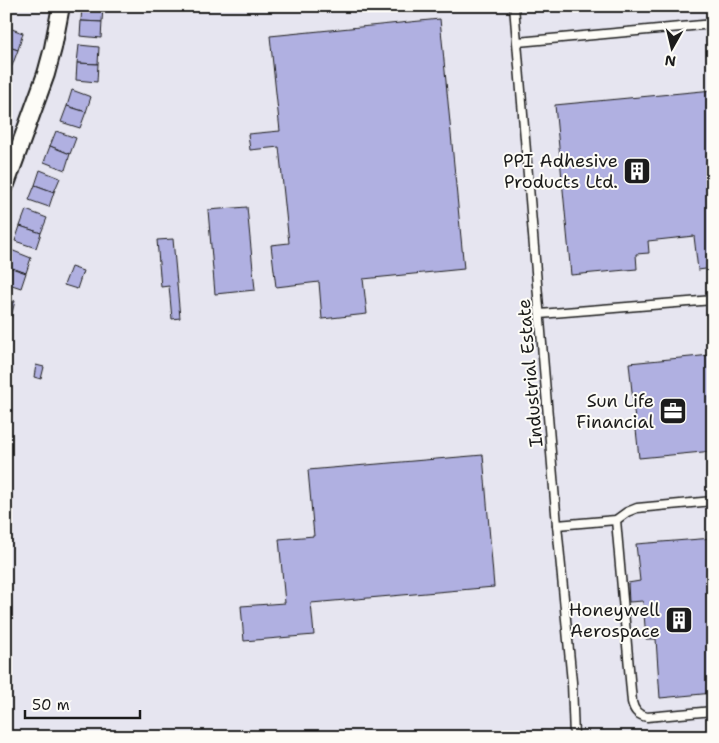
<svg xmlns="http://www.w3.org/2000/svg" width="719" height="743" viewBox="0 0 719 743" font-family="'Shantell Sans',sans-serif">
  <rect width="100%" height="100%" fill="#e6e5f0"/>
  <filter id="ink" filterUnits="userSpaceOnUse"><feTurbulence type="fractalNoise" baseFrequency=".02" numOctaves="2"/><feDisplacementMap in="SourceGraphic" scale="10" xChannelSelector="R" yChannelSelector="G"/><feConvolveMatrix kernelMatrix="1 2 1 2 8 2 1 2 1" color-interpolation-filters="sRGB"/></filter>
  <g filter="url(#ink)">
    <g fill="#b0b0e1" stroke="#1c1c1c">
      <path d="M82 6 103 7 102 22 81 21Z"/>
      <path d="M440 19 464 269 363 279 367 314 322 319 319 282 276 287 271 245 289 243 279 147 250 150 248 134 280 131 270 36Z"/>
      <path d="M81 21 102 22 101 38 80 36Z"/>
      <path d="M6 27 23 33 18 50 6 46Z"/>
      <path d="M79 45 99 47 98 64 77 63Z"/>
      <path d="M6 46 18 50 12 66 6 64Z"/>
      <path d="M77 63 98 64 97 82 76 80Z"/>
      <path d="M72 90 91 97 86 112 67 106Z"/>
      <path d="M713 90V268L698 270 694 236 648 241 649 253 636 254 637 269 571 275 555 105Z"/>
      <path d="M67 106 86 112 80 128 61 122Z"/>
      <path d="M56 131 76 138 70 154 50 146Z"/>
      <path d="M50 146 70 154 65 170 44 162Z"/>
      <path d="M40 170 60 178 54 192 35 185Z"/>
      <path d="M35 185 54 192 49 207 29 200Z"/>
      <path d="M247 207 255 290 215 294 208 210Z"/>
      <path d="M26 210 47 218 41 233 20 226Z"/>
      <path d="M20 226 41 233 36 248 15 241Z"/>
      <path d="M173 239 180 318 172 319 169 286 161 287 157 240Z"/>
      <path d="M11 250 31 258 26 273 6 266V262Z"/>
      <path d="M6 266 26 273 21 288 6 283Z"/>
      <path d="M71 267 83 271 77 289 64 285Z"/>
      <path d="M6 299 15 301 11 317 6 316Z"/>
      <path d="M711 355 713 370V451L639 458 629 363Z"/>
      <path d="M36 365 44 367 41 379 34 377Z"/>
      <path d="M483 455 494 587 311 603 314 635 244 641 241 606 285 603 279 539 314 536 308 470Z"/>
      <path d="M713 538V693L660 698 656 639H646L643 601 629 602 628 583 640 581 636 544Z"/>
    </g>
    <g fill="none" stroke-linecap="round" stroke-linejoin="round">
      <g stroke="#1c1c1c" stroke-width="11">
        <g id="service">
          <path d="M514 6 557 525 572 682 574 737"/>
          <path d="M518 42 713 24"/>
          <path d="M540 314 713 300"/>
          <path d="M616 520 632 702C634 711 638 715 647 717L713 711"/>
          <path d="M557 525 616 520 627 512 637 508 713 501"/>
        </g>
      </g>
      <g stroke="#1c1c1c" stroke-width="20">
        <path id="minor" d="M6 184 46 74 53 48 61 6"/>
      </g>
      <use href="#service" stroke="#fdfcf7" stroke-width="8"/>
      <use href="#minor" stroke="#fdfcf7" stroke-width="16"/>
    </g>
  </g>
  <defs>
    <g id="building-square" transform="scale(1.4375)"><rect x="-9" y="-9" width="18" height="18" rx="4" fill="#1c1c1c" stroke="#fdfcf7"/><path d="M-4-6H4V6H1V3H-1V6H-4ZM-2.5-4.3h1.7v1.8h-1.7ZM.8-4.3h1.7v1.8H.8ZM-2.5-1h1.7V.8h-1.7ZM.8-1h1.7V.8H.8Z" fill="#fff"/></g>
    <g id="office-square" transform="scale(1.4375)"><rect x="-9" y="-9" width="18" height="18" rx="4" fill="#1c1c1c" stroke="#fdfcf7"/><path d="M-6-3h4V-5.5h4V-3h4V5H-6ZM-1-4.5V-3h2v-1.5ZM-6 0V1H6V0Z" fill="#fff"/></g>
  </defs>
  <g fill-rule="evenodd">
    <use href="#building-square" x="637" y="171"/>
    <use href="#office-square" x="673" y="411"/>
    <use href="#building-square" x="679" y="620"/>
  </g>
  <g text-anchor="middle" stroke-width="4" stroke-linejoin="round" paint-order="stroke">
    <g font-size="18" fill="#1c1c1c" stroke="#fdfcf7" text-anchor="end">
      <text x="618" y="167">PPI Adhesive<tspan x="618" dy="21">Products Ltd.</tspan></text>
      <text x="654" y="407">Sun Life<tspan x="654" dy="21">Financial</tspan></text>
      <text x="660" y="616">Honeywell<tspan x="660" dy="21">Aerospace</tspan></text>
    </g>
    <g font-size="18" fill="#1c1c1c" stroke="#fdfcf7">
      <text transform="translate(530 373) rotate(-95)" y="6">Industrial Estate</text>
    </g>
  </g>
  <rect width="719" height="743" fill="none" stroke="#fdfcf7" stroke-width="25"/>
  <rect x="12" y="12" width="694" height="718" fill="none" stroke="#1c1c1c" stroke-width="2" filter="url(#ink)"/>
  <g transform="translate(672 48) rotate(188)" stroke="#fdfcf7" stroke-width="4" paint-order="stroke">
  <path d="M0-4L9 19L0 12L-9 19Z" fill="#1c1c1c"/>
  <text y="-8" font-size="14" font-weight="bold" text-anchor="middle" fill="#1c1c1c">N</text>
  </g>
  <path d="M25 710v8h115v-8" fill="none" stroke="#1c1c1c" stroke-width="2.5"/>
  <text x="32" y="710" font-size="15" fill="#1c1c1c" stroke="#fdfcf7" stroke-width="4" paint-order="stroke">50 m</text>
</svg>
